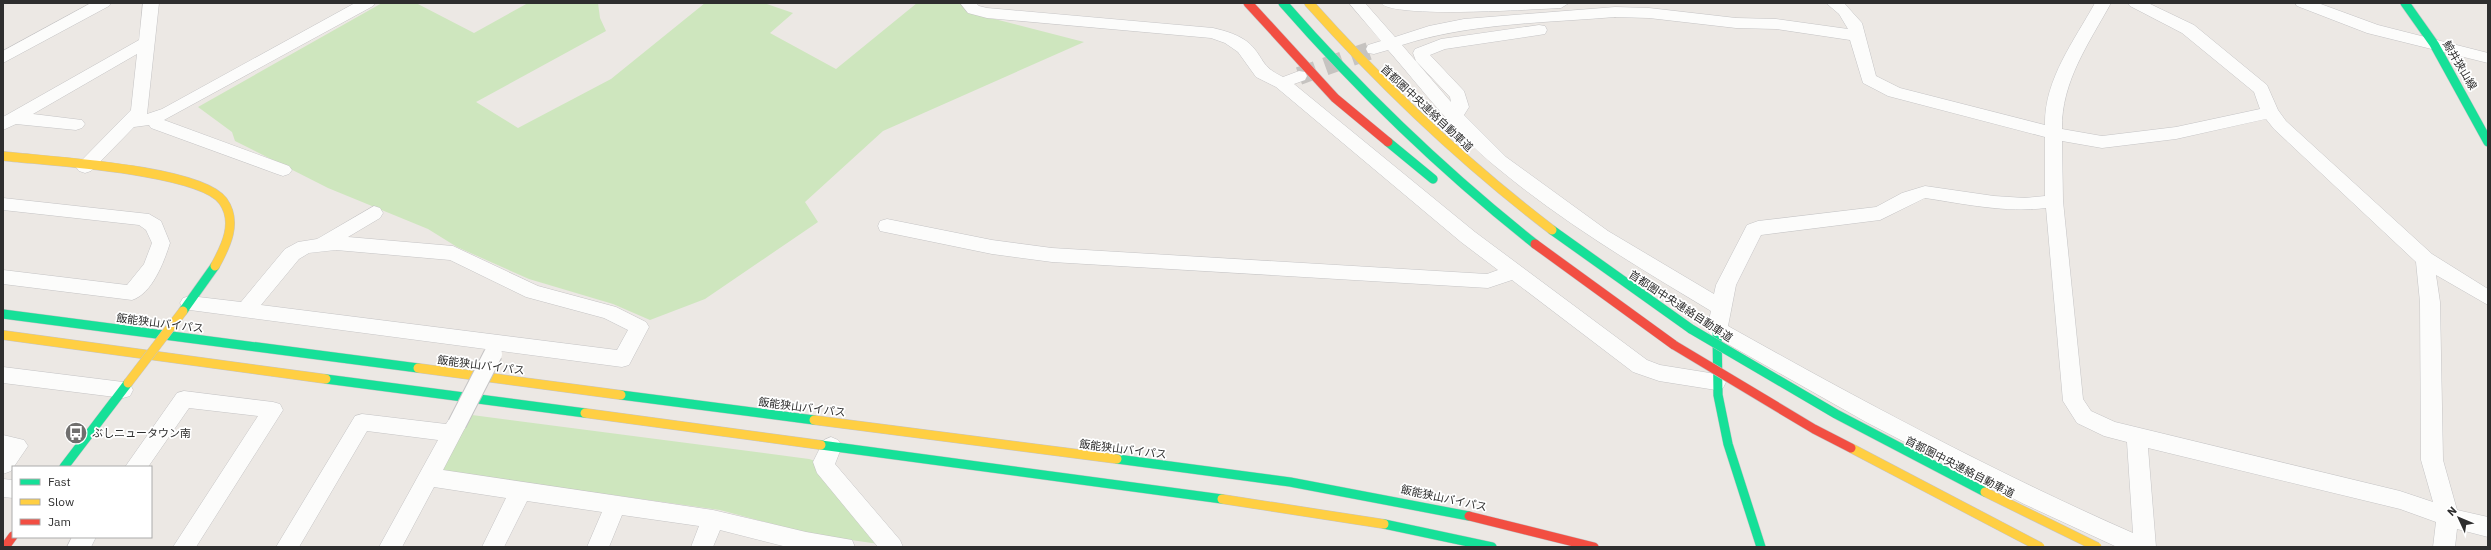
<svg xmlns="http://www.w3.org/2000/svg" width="2491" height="550" viewBox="0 0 2491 550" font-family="'IBM Plex Sans','Noto Sans JP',sans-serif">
  <rect width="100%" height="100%" fill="#ece8e4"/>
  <g fill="#cee6be">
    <path d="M382 3H416L474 33 528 3H598L600 18 606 31 476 102 518 128 611 79 705 3H764L793 13 770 33 836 69 917 3H963L971 13 1084 42 883 131 805 202 818 222 705 299 650 320 613 304 529 279 457 247 428 229 328 188 235 141 232 132 198 107Z"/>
    <path d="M472 415 809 459 819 462 879 544 809 534 720 510 446 472 441 466Z"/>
  </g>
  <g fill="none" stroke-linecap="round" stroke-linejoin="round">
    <path stroke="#c6c3c0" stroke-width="18" stroke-dasharray="18 10" stroke-linecap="butt" d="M1299 76 1374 49"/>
    <g stroke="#c5c4c5" stroke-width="1">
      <g id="street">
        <path d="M91 3H111L109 6 3 63V51Z"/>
        <path d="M143 3H159L147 114 162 109 355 3H375L373 6 164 120 289 166 292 170 289 174 283 176 277 174 151 128 149 125 134 127 91 171 85 173 79 171 76 167 79 163 131 110 137 54 33 114 82 120 85 124 82 128 76 130 16 124 3 130V117L139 40Z"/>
        <path d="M960 3H976L979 6 987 8 1213 28C1226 31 1240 35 1250 44 1265 59 1260 66 1283 77L1299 71 1305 72 1307 76 1305 80 1294 84 1475 232 1647 360 1660 365 1716 374 1723 376 1726 382 1723 388 1716 390 1659 381 1633 372 1512 280 1488 288 1052 262 992 254 880 231 878 226 880 221 887 219 992 240 1052 248 1487 274 1498 270 1461 242 1276 87 1256 77 1238 52 1225 43 1211 38 987 18 968 13Z"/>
        <path d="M1349 3H1365L1395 37 1429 26 1464 19 1615 7 1649 8 1736 18 1776 19 1848 29 1839 14 1826 3H1844L1862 23 1876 76 1900 88 2045 125C2044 80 2074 41 2095 3H2111C2089 43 2061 82 2062 129L2102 136 2176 127 2260 109 2254 92 2182 33 2130 6 2128 3H2148L2194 25 2267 85 2278 110 2286 121 2432 254 2488 289V305L2436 275 2440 302 2443 460 2457 510 2488 517V537L2457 529 2455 547H2433L2436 522 2400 509 2148 448 2156 547H2117L2024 504 1866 422 1710 334 1707 329 1711 311C1636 266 1562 222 1495 166 1455 133 1422 89 1388 50L1374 54 1368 53 1366 49 1368 45 1381 41ZM1615 17 1649 18 1736 28 1776 29 1850 40 1863 83 1888 96 2045 137V196L2025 198 1994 196 1925 186 1902 193 1876 207 1758 221 1747 225 1716 285 1714 294 1608 231 1506 157 1464 115 1469 107 1464 91 1430 55 1445 49 1539 35 1545 34 1547 30 1545 26 1539 25 1441 39 1415 49 1413 53 1416 61 1450 97 1451 102 1402 45C1470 23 1544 23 1615 17ZM2266 119 2274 129 2416 262 2420 302 2421 460 2433 502 2400 491 2115 422 2091 411 2083 399 2063 201 2062 141 2102 148 2176 139ZM1925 198C1965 204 2005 213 2046 208L2063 401 2077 423 2104 436 2127 442 2133 533C1994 472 1860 400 1728 326L1736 285 1761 235 1880 220Z"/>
        <path d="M1381 3H1569L1561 8C1536 9 1392 19 1381 3Z"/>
        <path d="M2295 3H2318L2378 25 2488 53V63L2367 33 2297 6Z"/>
        <path d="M3 198 149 214 161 221 170 243C164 262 152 294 132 300L3 284V270L127 285 144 264 152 243 146 230 139 225 3 210Z"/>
        <path d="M374 206 380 208 383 213 380 218 348 237 453 246 538 286 616 307 646 322 649 327 629 365 622 367 190 310 183 308 180 303 183 298 190 296 241 302 285 249 298 242 317 239ZM336 250 450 260 526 297 604 318 628 330 617 350 261 305 299 259 309 253Z"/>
        <path d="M3 367 123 382 130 384 133 390 130 396 123 398 3 383Z"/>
        <path d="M184 391 273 402 280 404 283 410 196 547H173L258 416 189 408 148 467H125L177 393Z"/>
        <path d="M362 414 446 424 450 418 457 416 464 418 467 424 443 470 713 510 806 532 852 540 855 547H787L720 530 713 547H691L699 526 622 515 609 547H587L602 512 527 501 504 547H482L506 498 434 487 402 547H379L438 440 367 431 299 547H276L355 416Z"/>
        <path d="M3 435 24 440 28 446 11 471 3 474Z"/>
        <path d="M831 437 838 440 842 446 835 464 900 540 903 547H878L817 473 813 462 824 440Z"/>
        <path d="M3 479 13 480V498L3 497Z"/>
        <path d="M72 537H96L91 547H67Z"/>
      </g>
    </g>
    <g stroke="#c5c4c5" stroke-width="10">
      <g id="fast">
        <path d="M1283 3C1360 91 1443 171 1535 244"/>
        <path d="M2405 3 2434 44 2488 142"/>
        <path d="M1388 142 1433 179"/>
        <path d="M1552 230 1691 329"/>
        <path d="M183 311 215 266"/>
        <path d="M3 314 418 368"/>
        <path d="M1717 329 1718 395 1728 444 1761 547"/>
        <path d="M326 379 585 413"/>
        <path d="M621 395 814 420"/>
        <path d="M821 445 1222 499"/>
        <path d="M1117 459 1290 482 1469 516"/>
        <path d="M64 467 128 383"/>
        <path d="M1384 524 1492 547"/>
      </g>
    </g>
    <g stroke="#c5c4c5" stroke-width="10">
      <g id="slow">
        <path d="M1309 3C1383 86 1463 162 1552 230"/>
        <path d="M3 156C45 161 200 169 223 201 238 222 226 246 215 266"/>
        <path d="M3 335 326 379"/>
        <path d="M418 368 621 395"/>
        <path d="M585 413 821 445"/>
        <path d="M814 420 1117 459"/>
        <path d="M1222 499 1384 524"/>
      </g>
    </g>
    <g stroke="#c5c4c5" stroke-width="10">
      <g id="jam">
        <path d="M1248 3 1335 98 1388 142"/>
        <path d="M1535 244 1674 345"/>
        <path d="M1469 516 1594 547"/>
        <path d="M5 547 13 536"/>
      </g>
    </g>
    <use href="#street" fill="#fcfcfb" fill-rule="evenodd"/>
    <use href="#fast" stroke="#16e098" stroke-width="9"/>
    <use href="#slow" stroke="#ffcf43" stroke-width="9"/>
    <use href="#jam" stroke="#f24e42" stroke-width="9"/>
    <g stroke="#c5c4c5" stroke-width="20" stroke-linecap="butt">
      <path id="street-bridge" d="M457 424 493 354"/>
    </g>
    <g stroke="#c5c4c5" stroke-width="10" stroke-linecap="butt">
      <path id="fast-bridge" d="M1691 329 1836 414 1985 492"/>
    </g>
    <g stroke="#c5c4c5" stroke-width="10" stroke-linecap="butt">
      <g id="slow-bridge">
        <path d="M128 383 183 311"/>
        <path d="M1851 448 2040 547"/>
        <path d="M1985 492 2097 547"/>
      </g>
    </g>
    <g stroke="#c5c4c5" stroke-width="10" stroke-linecap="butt">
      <path id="jam-bridge" d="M1674 345 1814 429 1851 448"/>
    </g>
    <use href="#street-bridge" stroke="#fcfcfb" stroke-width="18"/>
    <use href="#fast-bridge" stroke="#16e098" stroke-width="9"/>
    <use href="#slow-bridge" stroke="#ffcf43" stroke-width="9"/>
    <use href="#jam-bridge" stroke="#f24e42" stroke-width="9"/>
  </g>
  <defs>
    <g id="bus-disc" transform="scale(1.15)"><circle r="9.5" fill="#706f6e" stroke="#fff"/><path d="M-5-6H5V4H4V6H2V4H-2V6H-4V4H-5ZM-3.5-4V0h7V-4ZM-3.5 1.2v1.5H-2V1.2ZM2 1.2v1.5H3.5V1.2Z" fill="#fff"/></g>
  </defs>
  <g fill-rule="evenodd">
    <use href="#bus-disc" x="76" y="433"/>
  </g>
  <g text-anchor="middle" stroke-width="3.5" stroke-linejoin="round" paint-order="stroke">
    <g font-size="11" fill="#2e2e2e" stroke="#fff">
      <text transform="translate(2460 65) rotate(59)" y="4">鯨井狭山線</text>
      <text transform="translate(1427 108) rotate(43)" y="4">首都圏中央連絡自動車道</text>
      <text transform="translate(1681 306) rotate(33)" y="4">首都圏中央連絡自動車道</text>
      <text transform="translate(160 323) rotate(7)" y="4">飯能狭山バイパス</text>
      <text transform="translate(481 365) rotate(7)" y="4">飯能狭山バイパス</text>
      <text transform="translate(802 407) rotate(7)" y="4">飯能狭山バイパス</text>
      <text transform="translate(1123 449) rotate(7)" y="4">飯能狭山バイパス</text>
      <text transform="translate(1960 467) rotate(27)" y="4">首都圏中央連絡自動車道</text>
      <text transform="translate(1444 498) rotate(12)" y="4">飯能狭山バイパス</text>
    </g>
    <g font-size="11" fill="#2e2e2e" stroke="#fff" text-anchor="start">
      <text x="92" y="437">ぶしニュータウン南</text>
    </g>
  </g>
  <rect width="2491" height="550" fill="none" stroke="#2e2e2e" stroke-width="8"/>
  <rect x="12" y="466" width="140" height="72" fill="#ffffff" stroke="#ababab"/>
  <rect x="20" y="479" width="20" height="6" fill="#16e098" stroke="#ababab"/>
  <text x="48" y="486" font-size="12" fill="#2e2e2e">Fast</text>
  <rect x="20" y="499" width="20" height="6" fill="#ffcf43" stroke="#ababab"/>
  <text x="48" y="506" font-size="12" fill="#2e2e2e">Slow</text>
  <rect x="20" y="519" width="20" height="6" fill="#f24e42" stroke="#ababab"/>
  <text x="48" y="526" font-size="12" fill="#2e2e2e">Jam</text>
  <g transform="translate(2459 518) rotate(314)" stroke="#ffffff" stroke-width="3" paint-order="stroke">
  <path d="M0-3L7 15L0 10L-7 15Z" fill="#2e2e2e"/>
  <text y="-6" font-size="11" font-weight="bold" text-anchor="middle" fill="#2e2e2e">N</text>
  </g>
</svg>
